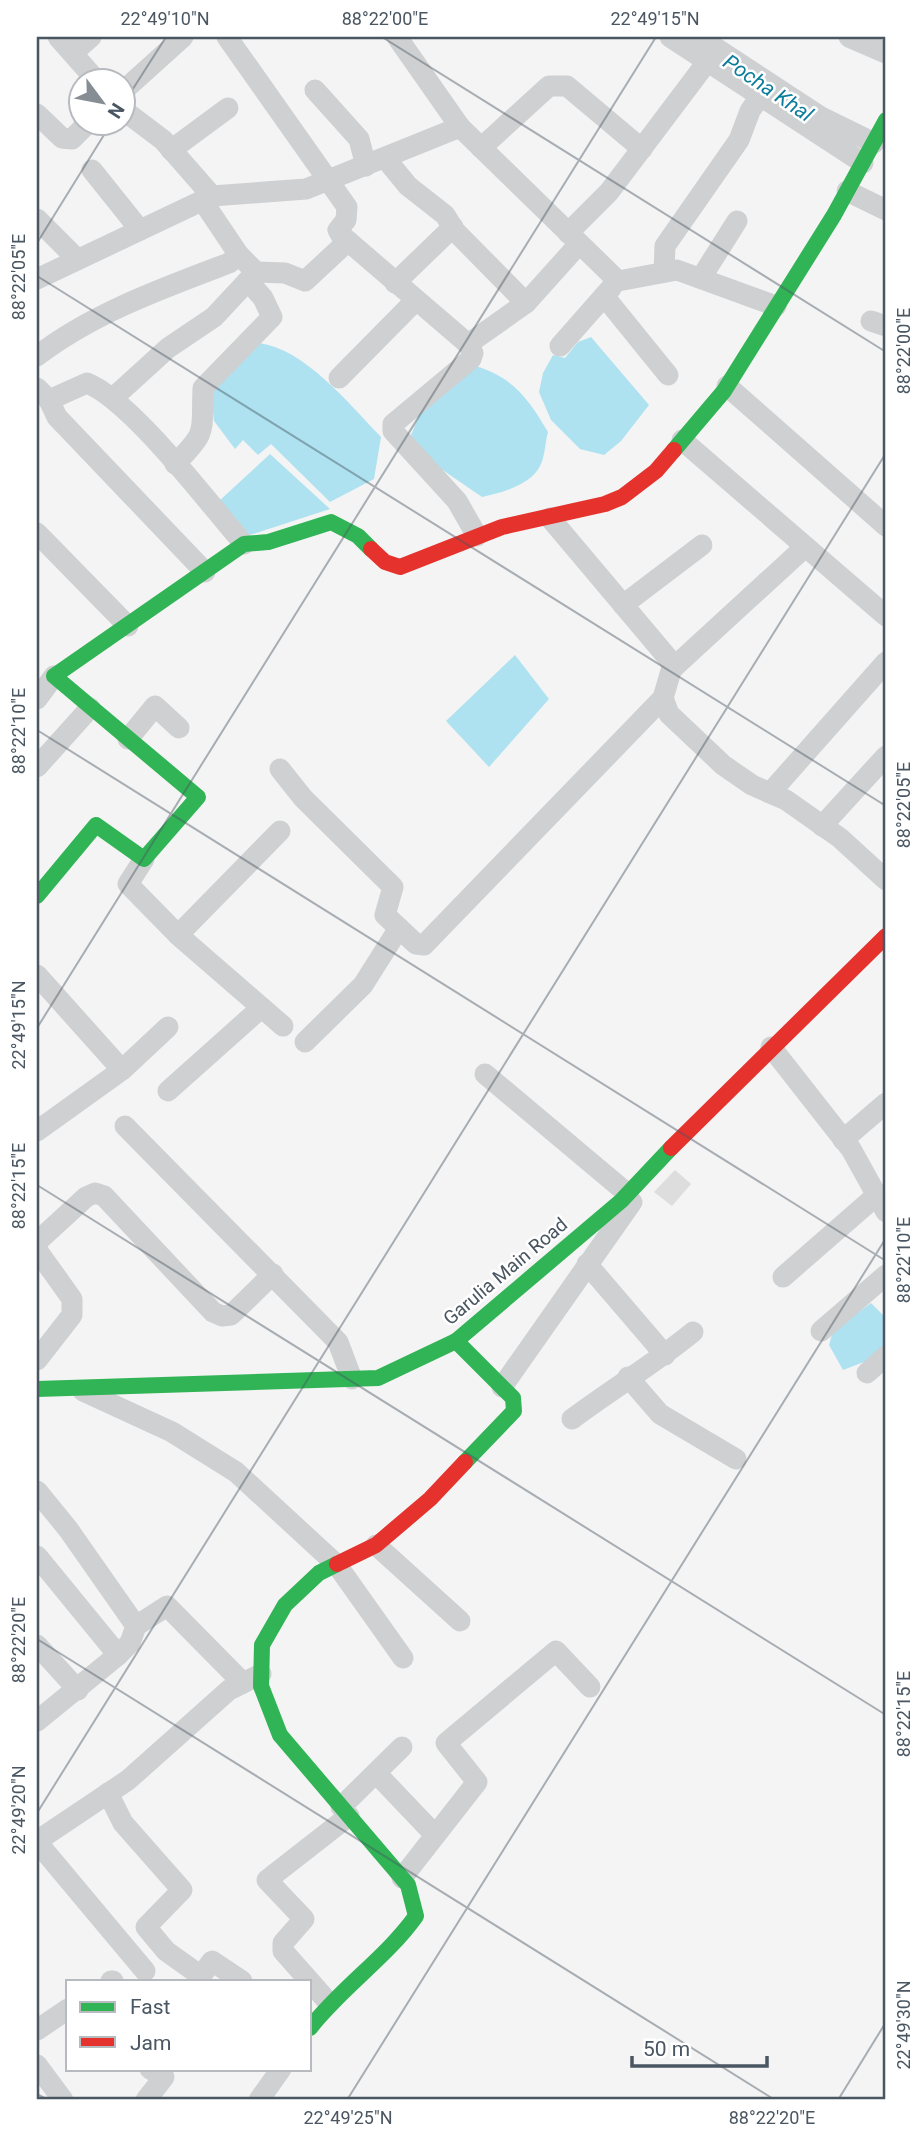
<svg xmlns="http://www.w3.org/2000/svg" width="923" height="2137" viewBox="0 0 923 2137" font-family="Roboto,sans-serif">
  <rect width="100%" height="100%" fill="#f4f4f4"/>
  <g fill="#aee2f0">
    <path d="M591 337 649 405 621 441 604 455 580 449 551 420 539 392 543 373 553 355 565 358 578 342Z"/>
    <path d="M259 343C305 349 349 404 381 437L374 479 330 502 271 444 258 455 243 440 235 449 214 421 210 385Z"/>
    <path d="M468 364C510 374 527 396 548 432 545 442 545 457 540 466 531 485 500 493 482 497L428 460 411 435 420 413Z"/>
    <path d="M270 454 330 509 250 535 219 501Z"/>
    <path d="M515 655 549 699 489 767 446 721Z"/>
    <path d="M871 1303 886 1318V1349L877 1357 843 1370 829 1345 833 1331Z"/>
  </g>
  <path fill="#ddddde" d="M675 1170 691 1184 672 1206 654 1192Z"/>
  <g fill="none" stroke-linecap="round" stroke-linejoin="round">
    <g stroke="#ced0d2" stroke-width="21">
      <path d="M58 37 96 80"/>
      <path d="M227 37 347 207 346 220 338 230 341 235 468 344 526 303"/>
      <path d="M397 37 460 127"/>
      <path d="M670 37 863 163"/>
      <path d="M699 37 821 117 874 143"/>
      <path d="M849 37 886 53"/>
      <path d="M74 52 91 37"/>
      <path d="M315 90 359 139 366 166"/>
      <path d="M122 92 183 37"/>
      <path d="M122 109 163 140 212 196"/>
      <path d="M37 114 62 138 72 139 89 122"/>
      <path d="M481 148 549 86H567L642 149"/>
      <path d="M171 150 228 108"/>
      <path d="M385 158 408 186 445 215 455 231 526 303 579 244"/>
      <path d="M92 170 140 230"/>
      <path d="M847 191 886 210"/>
      <path d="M37 219 77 259"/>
      <path d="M568 233 609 192 707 62"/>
      <path d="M256 272 285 273 305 281 348 241"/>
      <path d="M664 272 665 246 739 140 750 111 760 96"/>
      <path d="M701 278 737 221"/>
      <path d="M37 279 212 196 306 189 460 127 618 281 677 270 776 306"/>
      <path d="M395 283 453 227"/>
      <path d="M604 296 668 375"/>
      <path d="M871 321 886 326"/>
      <path d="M468 344 473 353 471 359 393 424V431L457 501 477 536"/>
      <path d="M560 346 612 287"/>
      <path d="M37 356C93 313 163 288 229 263L239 255"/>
      <path d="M339 378 416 300"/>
      <path d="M727 386 886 526"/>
      <path d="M37 388 49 400 87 383C132 401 209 504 244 544"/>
      <path d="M113 398 168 348 214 317 256 272 239 255 202 200"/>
      <path d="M49 400 57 417 205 572"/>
      <path d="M682 440 886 616"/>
      <path d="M175 464C209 430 201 433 203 388L272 317 263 298 248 281"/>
      <path d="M550 518 673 664 663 698 669 714 723 765 752 785 786 800 840 838 886 880"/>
      <path d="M37 533 128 626"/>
      <path d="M623 605 702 545"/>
      <path d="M672 669 805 547"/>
      <path d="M37 699 54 676"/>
      <path d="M128 739 155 706 179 728"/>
      <path d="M37 767 90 708"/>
      <path d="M280 769 303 798 393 887 385 915 416 944 424 945 663 698"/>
      <path d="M770 793 886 662"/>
      <path d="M822 826 886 756"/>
      <path d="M144 859 128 884 178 935 283 1026"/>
      <path d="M178 935 280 831"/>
      <path d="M37 975 122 1070"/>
      <path d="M305 1042 363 985 399 928"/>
      <path d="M771 1047 851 1149 886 1212"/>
      <path d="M485 1074 628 1194"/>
      <path d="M168 1091 261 1008"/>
      <path d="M125 1126 338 1342 352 1379"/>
      <path d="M37 1131 122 1070 168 1027"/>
      <path d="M843 1140 886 1103"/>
      <path d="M37 1242 86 1197 95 1193 104 1196 213 1312 222 1316 231 1315 273 1274"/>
      <path d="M37 1250 72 1299V1315L37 1360"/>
      <path d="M587 1264 665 1355"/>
      <path d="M783 1277 877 1195"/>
      <path d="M821 1331 886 1275"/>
      <path d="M867 1373 886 1356"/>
      <path d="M628 1377 660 1414 736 1459"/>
      <path d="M502 1387 632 1202"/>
      <path d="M83 1391 172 1432 236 1472 337 1565 403 1658"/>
      <path d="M572 1419C612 1389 654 1364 693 1332"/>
      <path d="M37 1491 68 1529 136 1626 130 1643 118 1655 37 1721"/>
      <path d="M376 1545 460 1621"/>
      <path d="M37 1556 118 1655"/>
      <path d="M136 1626 167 1606 243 1683"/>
      <path d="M37 1645 78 1690"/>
      <path d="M376 1773 435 1835"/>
      <path d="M108 1793 123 1823 182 1890 146 1927 166 1951 201 1976 212 1961 242 1981"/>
      <path d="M341 1807 402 1747"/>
      <path d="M37 1841 128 1780 229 1690 261 1674"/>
      <path d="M37 1842 145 1971"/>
      <path d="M402 1878 477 1782 446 1743 556 1651 590 1687"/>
      <path d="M111 1981H113"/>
      <path d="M329 2003 283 1951V1943L304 1919 267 1880 349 1816"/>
      <path d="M37 2030 68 2009"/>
      <path d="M37 2065 63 2100"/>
      <path d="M146 2100 164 2077 150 2069"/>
      <path d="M259 2100 281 2069"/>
    </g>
    <g stroke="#30b455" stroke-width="16">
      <path d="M674 450 724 391 834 215 886 120"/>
      <path d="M37 896 96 825 144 859 198 797 54 676 244 544 268 542 331 522 358 536 371 549"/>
      <path d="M456 1341 513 1398 514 1411 465 1462"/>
      <path d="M37 1389 378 1378 456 1341 621 1201 671 1148"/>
      <path d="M310 2028C342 1987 386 1958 416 1916L408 1885 280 1735 261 1686 262 1645 285 1605 319 1573 337 1564"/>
    </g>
    <g stroke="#e5322d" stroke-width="16">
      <path d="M371 549 385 562 400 567 502 527 605 504 622 497 656 471 674 450"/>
      <path d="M671 1148 886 936"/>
      <path d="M337 1564 376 1545 430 1499 465 1462"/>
    </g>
  </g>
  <path fill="none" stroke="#4a5661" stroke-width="2" stroke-opacity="0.45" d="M382 37 886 352M122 106 166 37M37 243 112 122M37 276 886 806M37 730 886 1261M37 1028 656 37M37 1185 886 1715M37 1639 775 2100M37 1813 886 453M37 2094 48 2100M347 2100 886 1238M838 2100 886 2022"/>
  <g text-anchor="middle" stroke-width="5" stroke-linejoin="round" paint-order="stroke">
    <g font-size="19" fill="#4a5661" stroke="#fff">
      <text transform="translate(505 1271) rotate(-40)" y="7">Garulia Main Road</text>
    </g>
    <g font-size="21" font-style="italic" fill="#0c7c9b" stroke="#fff">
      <text transform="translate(768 88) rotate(34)" y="7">Pocha Khal</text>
    </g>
  </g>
  <rect width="923" height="2137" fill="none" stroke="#ffffff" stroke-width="77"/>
  <rect x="66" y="1980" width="245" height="91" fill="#ffffff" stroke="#b7bbc0" stroke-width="2"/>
  <rect x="80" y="2002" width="35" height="10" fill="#30b455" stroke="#b7bbc0" stroke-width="2"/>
  <text x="130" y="2014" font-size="21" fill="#4a5661">Fast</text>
  <rect x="80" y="2037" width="35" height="10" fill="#e5322d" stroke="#b7bbc0" stroke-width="2"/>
  <text x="130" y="2050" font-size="21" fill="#4a5661">Jam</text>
  <g transform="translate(102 102) rotate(122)"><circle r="33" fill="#ffffff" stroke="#b7bbc0" stroke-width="2"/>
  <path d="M0-5L12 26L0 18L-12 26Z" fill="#868d94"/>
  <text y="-10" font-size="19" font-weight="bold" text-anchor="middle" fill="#4a5661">N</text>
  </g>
  <path d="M632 2056v10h135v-10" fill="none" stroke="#4a5661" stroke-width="3.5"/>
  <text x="643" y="2056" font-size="21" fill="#4a5661" stroke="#ffffff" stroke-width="5" paint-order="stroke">50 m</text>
  <rect x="38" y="38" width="846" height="2060" fill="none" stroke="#4a5661" stroke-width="2.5"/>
  <g font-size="18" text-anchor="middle" fill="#4a5661">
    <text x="165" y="25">22°49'10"N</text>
    <text x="385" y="25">88°22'00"E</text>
    <text x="655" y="25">22°49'15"N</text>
    <text transform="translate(19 277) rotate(-90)" y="6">88°22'05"E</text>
    <text transform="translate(904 351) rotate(-90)" y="6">88°22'00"E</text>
    <text transform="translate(19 731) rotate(-90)" y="6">88°22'10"E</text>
    <text transform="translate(904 805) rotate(-90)" y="6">88°22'05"E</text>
    <text transform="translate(19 1025) rotate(-90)" y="6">22°49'15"N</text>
    <text transform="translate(19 1186) rotate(-90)" y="6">88°22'15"E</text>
    <text transform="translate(904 1260) rotate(-90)" y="6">88°22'10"E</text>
    <text transform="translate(19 1640) rotate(-90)" y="6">88°22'20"E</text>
    <text transform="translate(904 1714) rotate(-90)" y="6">88°22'15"E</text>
    <text transform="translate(19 1810) rotate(-90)" y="6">22°49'20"N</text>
    <text transform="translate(904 2025) rotate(-90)" y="6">22°49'30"N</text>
    <text x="348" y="2124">22°49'25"N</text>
    <text x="772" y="2124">88°22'20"E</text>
  </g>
</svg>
